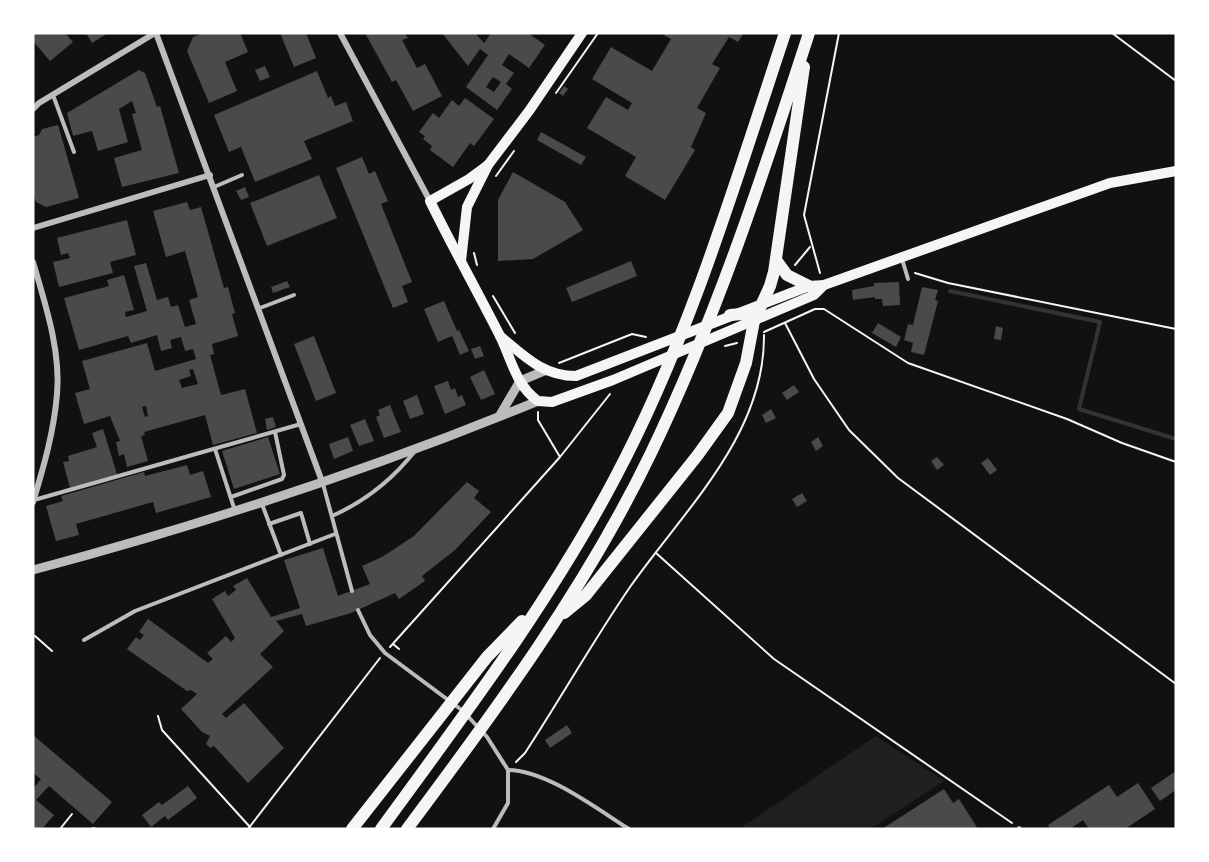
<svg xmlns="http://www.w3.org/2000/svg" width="1209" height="862" viewBox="0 0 1209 862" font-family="Georgia,serif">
  <rect width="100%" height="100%" fill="#111"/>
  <path fill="#202020" d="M876 736 944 781 870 829H739Z"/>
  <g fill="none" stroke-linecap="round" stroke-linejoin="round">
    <path stroke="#333" stroke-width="4" d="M950 291 1100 322 1079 409 1176 439"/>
  </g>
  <g fill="#4a4a4a" fill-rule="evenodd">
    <path d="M33 33H65L73 42 50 61 33 41Z"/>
    <path d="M86 33H108L92 43Z"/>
    <path d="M204 33H240L248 52 225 62 237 91 209 103 187 51 193 37Z"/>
    <path d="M280 33H306L316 58 294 67Z"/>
    <path d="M365 33H405L408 38 402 40 417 68 425 64 442 96 413 111 396 80 392 82Z"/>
    <path d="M442 33H475L484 43 491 33H528L545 45 529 68 509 54 502 65 514 73 506 84 512 89 497 110 466 87 488 55 480 49 468 66ZM493 77 501 82 494 92 486 87Z"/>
    <path d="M660 33H744L738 42 729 37 712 64 720 68 697 108 706 113 691 147 695 150 665 200 625 176 636 157 587 128 606 97 628 110 632 103 592 79 611 47 652 71 671 39Z"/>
    <path d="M265 66 270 77 260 81 255 70Z"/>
    <path d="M139 70 145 73 157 107 160 106 179 173 122 187 114 158 142 150 132 114 136 113 132 101 119 109 128 142 98 151 92 131 73 136 67 113Z"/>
    <path d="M317 71 328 98 331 96 335 106 346 102 353 121 304 141 312 159 255 182 241 147 229 152 214 115Z"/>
    <path d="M564 86 568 89 563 96 559 93Z"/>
    <path d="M465 98 494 119 474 146 470 143 453 167 430 150 432 146 423 139 425 136 419 132 433 113 439 118 452 100 459 106Z"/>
    <path d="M58 125 79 198 46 207 36 202 33 193V137L39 135 42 129Z"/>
    <path d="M541 132 586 157 581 165 537 140Z"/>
    <path d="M362 157 369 174 375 171 388 201 381 204 412 282 402 286 408 302 393 308 336 168Z"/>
    <path d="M513 172 565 202 583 230 533 259 498 261V200Z"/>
    <path d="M319 175 337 218 267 246 250 203Z"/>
    <path d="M245 187 249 197 241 200 236 191Z"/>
    <path d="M187 202 190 210 201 207 224 288 228 287 235 313 232 314 238 336 212 344 214 354 210 355 221 395 245 389 257 433 213 445 205 415 144 432 145 435 141 436 148 461 127 467 124 454 119 456 116 442 120 441 110 416 84 424 75 393 90 389 82 361 147 343 155 371 196 359 193 349 185 351 181 337 170 340 172 348 161 351 157 335 131 343 128 336 79 350 64 298 109 286 107 280 124 275 134 310 125 312 126 317 147 311 134 266 146 263 157 300 168 297 171 307 178 305 185 327 196 324 189 300 198 297 185 251 166 257 153 211ZM193 369 198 384 182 388 179 380 191 376 189 370ZM146 406 148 416 145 417 142 407Z"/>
    <path d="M127 220 136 255 110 262 113 273 59 287 53 262 70 258 68 253 61 255 57 238Z"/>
    <path d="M631 261 637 276 572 302 566 288Z"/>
    <path d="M287 281 290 287 273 293 271 287Z"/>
    <path d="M899 282 900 305 883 306 882 299H875V297L853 300 852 290 874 286V283Z"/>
    <path d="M922 287 938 290 935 300 938 301 924 355 911 352 913 343 904 340 908 324 913 325Z"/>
    <path d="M444 301 457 331 459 330 469 351 460 355 452 336 438 342 424 309Z"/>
    <path d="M878 323 901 337 896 347 872 333Z"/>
    <path d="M996 326 1003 328 1001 340 994 339Z"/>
    <path d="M314 336 336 393 316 401 294 344Z"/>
    <path d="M480 346 484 356 475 359 471 349Z"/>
    <path d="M484 370 495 394 481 400 470 377Z"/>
    <path d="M448 381 451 390 455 388 458 397 462 395 466 405 445 414 434 386Z"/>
    <path d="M794 385 799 392 787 400 782 393Z"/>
    <path d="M417 395 424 414 410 419 403 401Z"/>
    <path d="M390 405 401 432 384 438 376 417 380 415 378 410Z"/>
    <path d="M771 409 776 418 766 423 762 415Z"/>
    <path d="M273 417 276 427 267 430 265 419Z"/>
    <path d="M365 419 374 441 359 446 350 425Z"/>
    <path d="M103 429 117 474 70 488 63 462 69 461 68 456 97 447 92 433Z"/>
    <path d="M268 437 280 474 234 489 222 451Z"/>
    <path d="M348 437 353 451 334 459 329 444Z"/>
    <path d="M818 437 823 446 816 451 811 442Z"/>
    <path d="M937 457 944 465 937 470 931 461Z"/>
    <path d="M988 458 997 470 990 475 981 463Z"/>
    <path d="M187 465 190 475 203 471 211 497 156 513 153 502 76 524 79 535 56 541 46 506 63 501 61 496 144 472 145 476Z"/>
    <path d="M467 482 479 491 474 498 491 512 455 550 422 576 425 581 399 599 395 593 351 613 306 626 302 614 276 621 284 631 260 654 273 667 222 714 226 718 244 703 284 748 248 783 214 746 210 748 206 744 210 736 202 732 181 709 197 694 191 690 187 691 127 649 136 637 140 640 144 635 139 632 148 619 208 663 213 659 207 653 226 636 231 642 235 638 212 599 225 591 228 596 236 590 233 586 247 578 271 617 300 608 284 560 323 548 338 596 370 584 362 566 382 557 414 536Z"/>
    <path d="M802 493 807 501 797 507 792 499Z"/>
    <path d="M567 725 572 733 550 748 545 740Z"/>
    <path d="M33 735 112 802 93 824 49 786 36 800 54 815 42 829H33V789L41 779 33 773Z"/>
    <path d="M1176 771V790L1160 801 1151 788Z"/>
    <path d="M1138 783 1155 809 1125 829H1089L1083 820 1070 829H1050L1048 825 1109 785 1117 797Z"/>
    <path d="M188 786 197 798 168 820 165 816 151 827 142 815 159 802 162 805Z"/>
    <path d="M944 789 953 803 959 799 978 829H882Z"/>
  </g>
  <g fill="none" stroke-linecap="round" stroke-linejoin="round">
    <g stroke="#f5f5f5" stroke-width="2">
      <path d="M1112 33 1176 81"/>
      <path d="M556 93 598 33"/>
      <path d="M496 176 514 151"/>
      <path d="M474 253 477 265"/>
      <path d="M795 265 810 247"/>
      <path d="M820 273 804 215 839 33"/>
      <path d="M915 273 948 283 1176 329"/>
      <path d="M493 296 515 333"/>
      <path d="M785 323 814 379 849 430 898 478 1176 684"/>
      <path d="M764 332 815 309H824L908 363 1067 419 1122 443 1176 462"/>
      <path d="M725 346 737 343"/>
      <path d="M559 363 632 334 646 337"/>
      <path d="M538 412V420L560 457"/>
      <path d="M656 553 774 659 1012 823"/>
      <path d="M35 636 52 651"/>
      <path d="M393 644 399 649"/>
      <path d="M390 647 560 457 610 394"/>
      <path d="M158 716 162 730 250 827"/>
      <path d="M516 762 525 753C561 698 593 641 630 587 684 510 765 435 764 335"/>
      <path d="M60 829 72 814"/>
      <path d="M248 829 380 658"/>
    </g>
    <g stroke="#bcbcbc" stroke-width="4">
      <path d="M53 95 74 152"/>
      <path d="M214 187 242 175"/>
      <path d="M902 259 908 279"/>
      <path d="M260 308 294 295"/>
      <path d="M215 449 235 511"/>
      <path d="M323 484 352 591"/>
      <path d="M231 497 282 479 284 475 275 432"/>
      <path d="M34 500 301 424"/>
      <path d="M262 504 281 555"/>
      <path d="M332 516C366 501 392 480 415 451"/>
      <path d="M269 524 301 513 310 544"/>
      <path d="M358 610 370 635 385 653 463 711 487 737 508 770V803L493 829"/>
      <path d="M84 640 135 611 335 534"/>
      <path d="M508 770C546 770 597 809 629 829"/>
      <path d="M1019 828 1020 829"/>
      <path d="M93 829H94"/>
    </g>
    <g stroke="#bcbcbc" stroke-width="6">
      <path d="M156 33 323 484"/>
      <path d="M340 33 430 201"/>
      <path d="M33 109 39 103 155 33"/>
      <path d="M33 228 210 175"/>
      <path d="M33 262C45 303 61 351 57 394 54 431 44 466 33 502"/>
    </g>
    <g stroke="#bcbcbc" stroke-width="9">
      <path d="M500 415 520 381 544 371"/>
      <path d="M33 570C205 524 373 469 538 401"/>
    </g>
    <g stroke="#f5f5f5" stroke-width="10">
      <path d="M488 165 469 179 430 201C452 246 476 289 499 334 511 357 515 385 538 401L552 402 613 380 814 295 824 285"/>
      <path d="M461 261 467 207 488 165 529 111 582 33"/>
      <path d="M500 336C524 356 543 376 576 376L809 286 824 285 1110 183 1176 171"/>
    </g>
    <g stroke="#f5f5f5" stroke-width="12">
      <path d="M776 260 787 275 809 286"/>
      <path d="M730 315 742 314 754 321"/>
      <path d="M564 613 586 595 697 456 728 413 746 363 754 321 770 286 774 272 804 67"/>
      <path d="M352 829 487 657 522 621"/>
      <path d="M381 829C464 715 549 603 615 478 690 337 735 183 785 33"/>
      <path d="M407 829C496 710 586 588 651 453 716 318 763 175 809 33"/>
    </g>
  </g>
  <rect width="1209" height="862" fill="none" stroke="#ffffff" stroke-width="69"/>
</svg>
